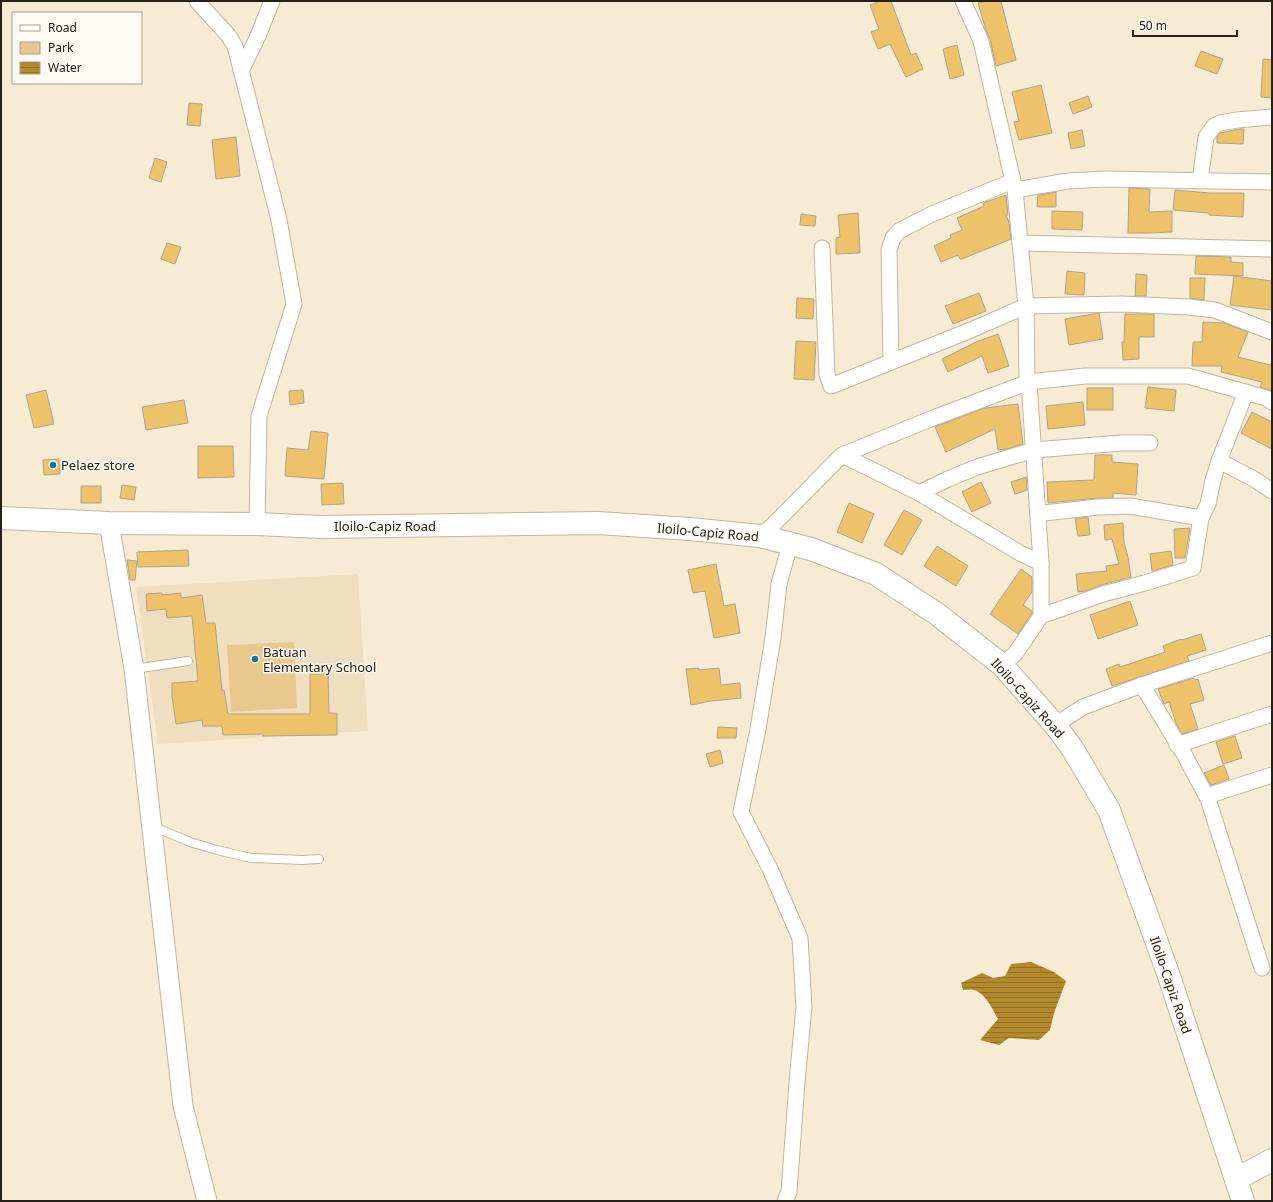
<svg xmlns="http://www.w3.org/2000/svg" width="1273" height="1202" viewBox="0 0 1273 1202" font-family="'Noto Sans',sans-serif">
  <defs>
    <pattern id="water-rules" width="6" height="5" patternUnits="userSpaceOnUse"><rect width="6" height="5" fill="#b4892e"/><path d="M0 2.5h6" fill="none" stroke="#927026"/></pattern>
  </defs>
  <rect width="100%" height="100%" fill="#f8ebd4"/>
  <path fill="#efdec0" d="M358 574 368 731 158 744 136 587Z"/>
  <path fill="#e8c88d" d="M294 642 297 708 231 712 227 645Z"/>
  <path fill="url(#water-rules)" d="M1031 962 1054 972 1066 981 1054 1013 1050 1030 1039 1040 1009 1038 999 1045 980 1040 998 1019C993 1010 984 991 973 990 970 989 966 990 963 990L961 983 982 973 993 978 1005 976 1011 964Z"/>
  <g fill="#eec26b" stroke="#afa38d">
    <path d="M881 1H891L911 55 916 53 923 69 906 77 890 44 878 49 871 32 879 29 870 5Z"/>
    <path d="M986 1H1001L1016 60 996 66 990 39 986 30 978 3Z"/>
    <path d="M957 45 964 75 950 79 943 49Z"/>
    <path d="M1201 51 1223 59 1217 74 1195 66Z"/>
    <path d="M1263 59 1272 60V98L1261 97Z"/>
    <path d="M1041 85 1052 133 1019 140 1014 122 1019 121 1012 92Z"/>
    <path d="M1088 96 1092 107 1073 114 1069 103Z"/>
    <path d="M189 103 202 104 200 126 187 125Z"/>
    <path d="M1239 129H1244L1243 144 1217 143V137L1220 133Z"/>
    <path d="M1082 130 1085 146 1071 149 1068 133Z"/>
    <path d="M236 137 240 176 216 179 212 140Z"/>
    <path d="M155 158 167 162 161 182 149 178Z"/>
    <path d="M1129 188 1150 189 1149 212 1172 211V232L1148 233H1128Z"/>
    <path d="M1175 190 1210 193H1244L1243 217 1209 215V213L1173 210Z"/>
    <path d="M1056 192V207H1037L1038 195Z"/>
    <path d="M1006 195 1008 215H1006L1009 222 1011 239 962 259H960L958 255 941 262 934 246 951 238 950 235 962 230 957 218 984 206 983 203Z"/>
    <path d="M1052 211 1083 212 1082 230 1052 229Z"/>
    <path d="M858 213 860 253 836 254V238L840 237 838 215Z"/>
    <path d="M801 214 816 216 815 226 800 225Z"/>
    <path d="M167 243 181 247 175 264 161 259Z"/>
    <path d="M1196 256 1231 257V262L1243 263V276L1195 274Z"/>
    <path d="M1067 271 1085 273 1084 295 1065 294Z"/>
    <path d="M1136 274 1147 275 1146 296H1135Z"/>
    <path d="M1234 276 1272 281V310L1230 305Z"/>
    <path d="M1190 278H1205L1204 300 1190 298Z"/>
    <path d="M979 293 986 311 953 324 945 306Z"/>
    <path d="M797 298 814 299 813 319 796 318Z"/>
    <path d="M1099 313 1103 339 1069 345 1065 319Z"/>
    <path d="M1125 314H1154V337H1139V359L1123 360 1122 342H1124Z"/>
    <path d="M1203 322 1224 323 1248 332 1238 357 1270 365 1272 362V391L1260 387 1262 382 1221 372 1222 366H1192L1193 342H1202Z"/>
    <path d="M998 334 1009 366 988 373 982 356 948 372 942 359 976 342Z"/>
    <path d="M796 341 816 342 814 380 794 379Z"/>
    <path d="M1148 387 1176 390 1174 411 1145 408Z"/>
    <rect x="1087" y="388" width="26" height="22"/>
    <path d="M46 390 54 424 34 428 26 395Z"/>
    <path d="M303 390 304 403 290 405 289 391Z"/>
    <path d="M184 400 188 423 146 430 142 407Z"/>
    <path d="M1083 402 1085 425 1048 429 1046 406Z"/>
    <path d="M1018 404 1023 444 1007 449 998 450 995 429 946 452 935 427 985 408Z"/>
    <path d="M1252 412 1272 422V449L1241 433Z"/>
    <path d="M311 431 328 433 324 479 285 476 287 448 308 450Z"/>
    <path d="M198 446H233L234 477 198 478Z"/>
    <path d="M1095 455H1112V462L1138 464 1136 495 1113 493V498H1097L1048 503 1047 482 1094 480Z"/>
    <path d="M59 459 60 474 44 475 43 460Z"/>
    <path d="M1026 477 1027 490 1015 494 1011 482Z"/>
    <path d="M981 482 991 503 972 512 962 492Z"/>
    <path d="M343 483 344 504 322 505 321 484Z"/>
    <path d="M122 485 136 487 134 500 120 498Z"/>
    <rect x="81" y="486" width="20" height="17"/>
    <path d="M849 503 874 514 862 543 837 532Z"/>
    <path d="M904 510 922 520 902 555 884 545Z"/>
    <path d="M1088 517 1090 535 1078 536 1075 519Z"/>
    <path d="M1123 523 1124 542 1128 557 1131 577 1101 585 1085 591 1078 592 1076 574 1107 571 1106 566 1119 564 1112 539 1105 540 1104 525Z"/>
    <path d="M1190 528 1185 558H1175L1174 529Z"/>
    <path d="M937 546 968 566 956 586 924 566Z"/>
    <path d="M188 550 189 566 138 567 137 552Z"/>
    <path d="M1171 551 1173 565 1152 571 1150 554Z"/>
    <path d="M127 560 137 561 135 580H130Z"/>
    <path d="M716 564 724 606 735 604 740 633 714 638 705 591 693 593 688 570Z"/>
    <path d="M1021 569 1032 577V592L1023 605 1032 611V613L1018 634 990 614Z"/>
    <path d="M162 593V595L181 593V598L202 595 206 623H215L222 691 224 690 228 714H310V674H328L329 713H337V735L263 736V734L223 735 222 726H203L202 720 176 724 172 696V683L198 681 192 616 167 618 166 609 147 611 146 594Z"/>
    <path d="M1130 601 1138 625 1098 639 1090 615Z"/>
    <path d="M1201 634 1206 650 1187 656 1189 661 1112 686 1106 669 1119 664 1120 667 1165 652 1163 646 1181 639 1182 640Z"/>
    <path d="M699 668V670L719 668 721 685 740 683 741 698 711 701 691 705 686 669Z"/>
    <path d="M1194 678 1195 680 1198 679 1204 700 1190 704 1198 729 1182 734 1176 723 1169 702 1164 704 1158 689Z"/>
    <path d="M718 727 737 728 736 738H717Z"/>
    <path d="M1235 736 1242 758 1223 764 1216 742Z"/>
    <path d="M720 750 723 763 710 767 706 754Z"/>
    <path d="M1224 765 1229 779 1211 785 1204 773Z"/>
  </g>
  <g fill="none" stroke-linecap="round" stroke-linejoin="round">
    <g stroke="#c2b59f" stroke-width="10">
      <g id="service">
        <path d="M134 669 188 661"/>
        <path d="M152 826 190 842 217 850 251 858 302 860 319 859"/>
      </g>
    </g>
    <g stroke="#c2b59f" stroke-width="17">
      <g id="minor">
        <path d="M197 1 228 35 235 46 279 220 294 304 259 416 257 524"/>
        <path d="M963 1 981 41 1015 190 1026 306 1027 376 1029 382 1041 563V616L1015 654 1002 665"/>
        <path d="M241 71 258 36 272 1"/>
        <path d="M1200 181 1206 137 1214 126 1220 123 1237 120 1272 117"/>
        <path d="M1015 190 1068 181 1105 179 1272 182"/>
        <path d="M1020 243 1272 249"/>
        <path d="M822 248 827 374 831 386 971 330 1026 306 1122 304 1189 307 1215 310 1272 332"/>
        <path d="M891 362 889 250 893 238 899 231 932 214 1013 181"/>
        <path d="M842 455 919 493 1020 553 1041 563"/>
        <path d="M1219 461 1254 479 1272 491"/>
        <path d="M919 493 948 479 977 467 1034 450 1121 443H1150"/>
        <path d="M1038 510 1044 513 1098 507 1130 506 1201 518"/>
        <path d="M760 536 771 527 842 455 933 418 1029 382 1085 376H1188L1266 398 1272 402"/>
        <path d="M1041 616 1103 594 1145 583 1193 568 1201 518 1208 504 1213 480 1219 461 1246 392"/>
        <path d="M1142 685 1184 754 1208 799 1262 968"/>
        <path d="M1055 725 1083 707 1142 685 1272 643"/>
        <path d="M1177 745 1272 714"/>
        <path d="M1207 796 1272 775"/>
        <path d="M785 1201 789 1192 797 1082 804 1007 800 938 770 869 741 812 758 729 773 638 779 584 790 544"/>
      </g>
    </g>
    <g stroke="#c2b59f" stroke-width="21">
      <path id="tertiary" d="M109 523 134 669 183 1106 207 1201"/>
    </g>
    <g stroke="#c2b59f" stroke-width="24">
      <path id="secondary" d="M1236 1179 1272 1160"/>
    </g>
    <g stroke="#c2b59f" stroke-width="24">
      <path id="trunk" d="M1 518 109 523 257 524 321 527 598 523 690 529 760 536 811 549 876 574 937 614 1002 665 1055 725 1072 748 1109 810 1169 976 1243 1201"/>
    </g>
    <use href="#service" stroke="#fff" stroke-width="8"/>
    <use href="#minor" stroke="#fff" stroke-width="15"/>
    <use href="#tertiary" stroke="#fff" stroke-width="19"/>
    <use href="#secondary" stroke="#fff" stroke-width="22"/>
    <use href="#trunk" stroke="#fff" stroke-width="22"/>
  </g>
  <g fill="#0e79a3" stroke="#fef9f0" stroke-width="1.5">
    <circle cx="53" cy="465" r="4"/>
    <circle cx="255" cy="659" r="4"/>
  </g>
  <g text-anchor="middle" stroke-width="3" stroke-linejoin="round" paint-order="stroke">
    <g font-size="13" fill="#252018" stroke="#fef9f0" text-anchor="start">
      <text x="61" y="470">Pelaez store</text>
      <text x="263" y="657">Batuan<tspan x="263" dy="15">Elementary School</tspan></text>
    </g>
    <g font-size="13" fill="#252018" stroke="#fef9f0">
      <text x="385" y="531">Iloilo-Capiz Road</text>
      <text transform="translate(708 532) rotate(5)" y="5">Iloilo-Capiz Road</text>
      <text transform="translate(1028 698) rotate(48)" y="5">Iloilo-Capiz Road</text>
      <text transform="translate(1171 985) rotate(71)" y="5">Iloilo-Capiz Road</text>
    </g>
  </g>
  <rect width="1273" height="1202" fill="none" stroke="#252018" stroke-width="4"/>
  <rect x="12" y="12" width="130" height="72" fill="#fef9f0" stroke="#a7a29a"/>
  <rect x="20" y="25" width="20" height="6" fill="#ffffff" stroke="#a7a29a"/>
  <text x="48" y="32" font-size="12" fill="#252018">Road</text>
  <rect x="20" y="42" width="20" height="12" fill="#e8c88d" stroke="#a7a29a"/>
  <text x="48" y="52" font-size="12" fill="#252018">Park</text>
  <rect x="20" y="62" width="20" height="12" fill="url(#water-rules)" stroke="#a7a29a"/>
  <text x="48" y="72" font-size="12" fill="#252018">Water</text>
  <path d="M1133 30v6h104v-6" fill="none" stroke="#252018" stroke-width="2"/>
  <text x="1139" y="30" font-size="12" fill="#252018" stroke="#fef9f0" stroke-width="3" paint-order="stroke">50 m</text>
</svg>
